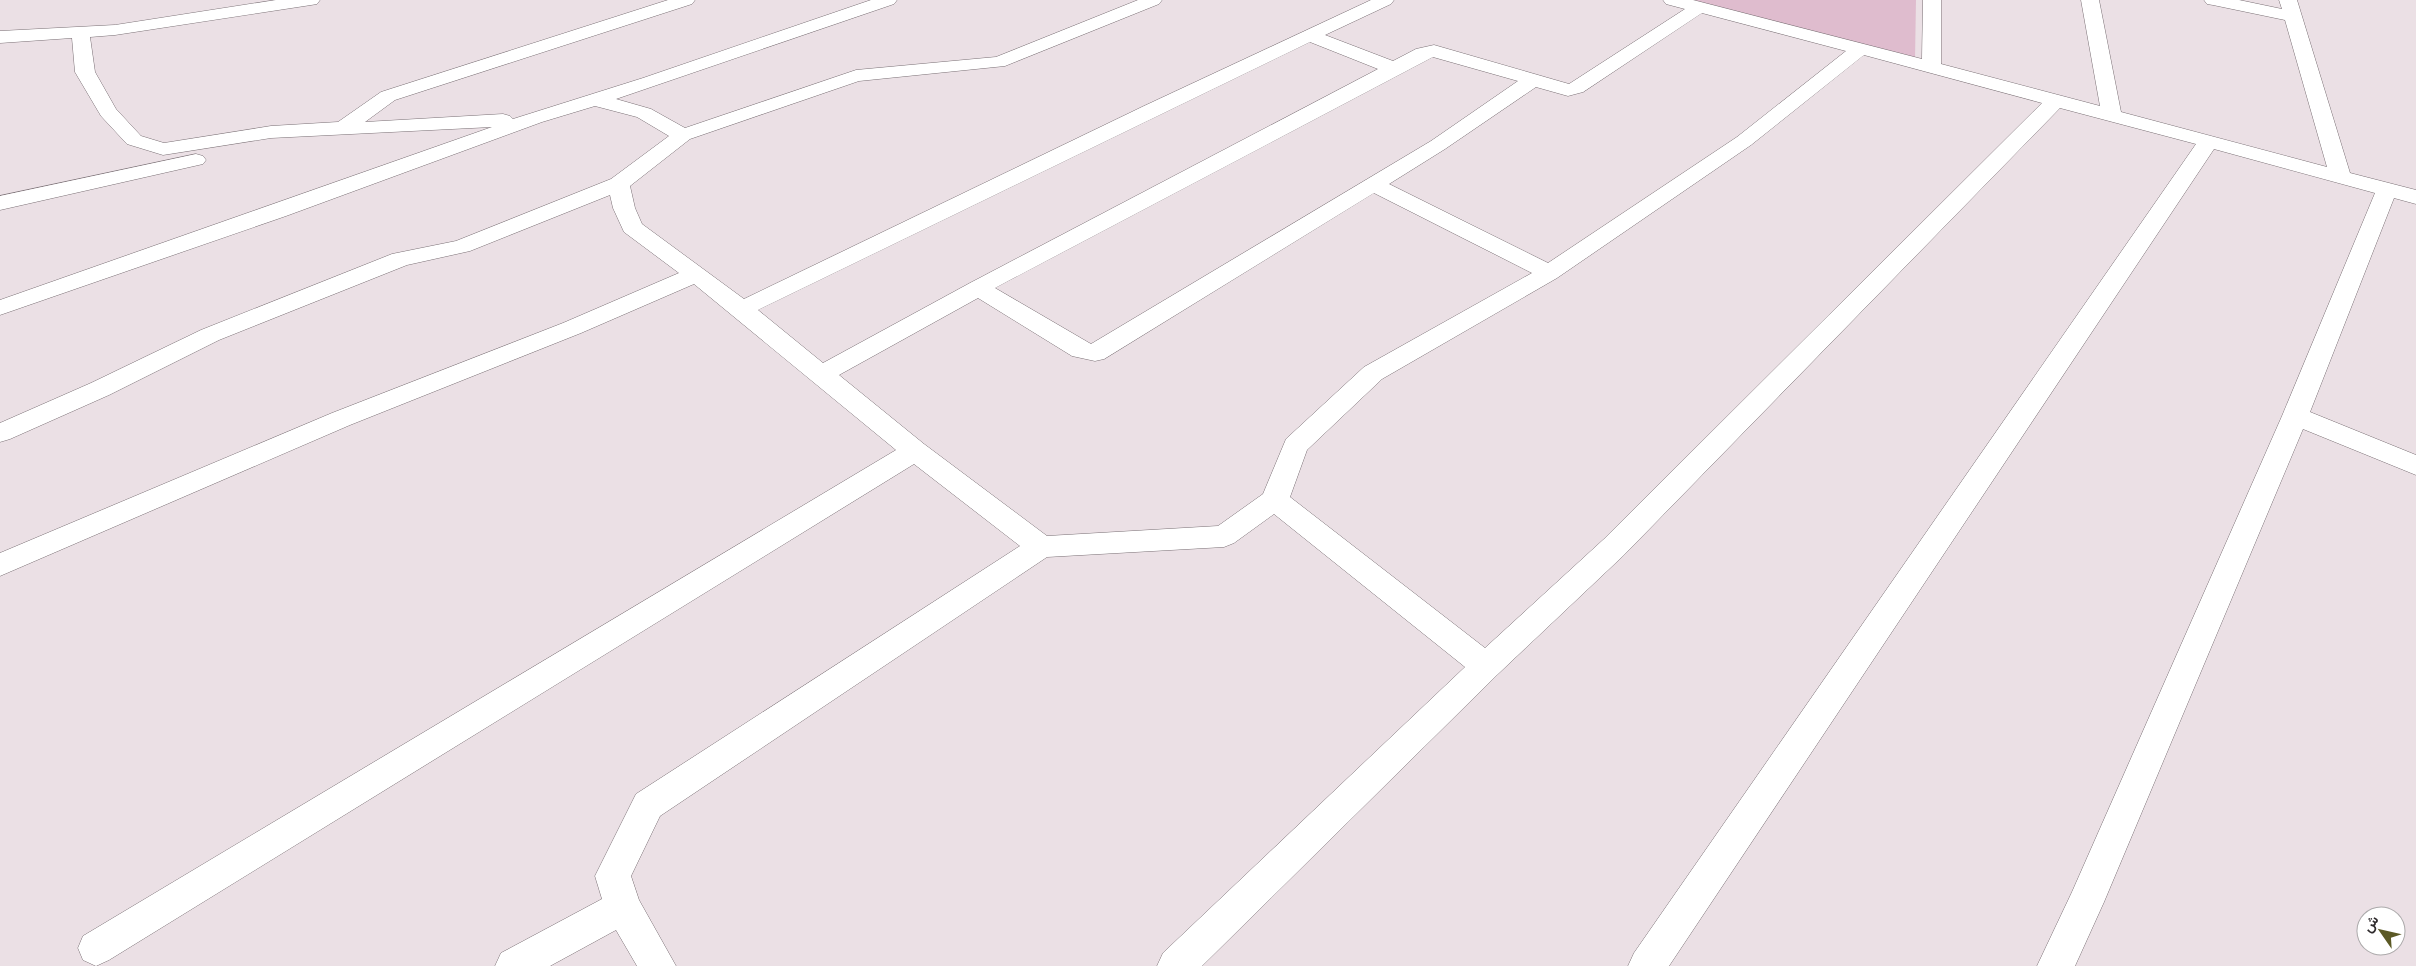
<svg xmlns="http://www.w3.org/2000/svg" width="2416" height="966" viewBox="0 0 2416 966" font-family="'Libre Baskerville',Vazirmatn,serif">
  <rect width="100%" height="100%" fill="#ebe0e5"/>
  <path fill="#dfbcce" d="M1688 0H1916L1915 60Z"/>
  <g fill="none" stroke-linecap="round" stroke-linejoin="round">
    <g stroke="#7a7075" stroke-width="1">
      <g id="minor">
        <path d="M276 0H320L317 4 311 5 115 35 90 37 95 72 116 109 141 136 164 143 271 126 338 122 381 92 668 0H695L692 4 395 100 365 122 503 114 510 116 513 119 643 78 871 0H897L894 4 616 99 651 109 685 128 856 70 996 57 1138 0H1162L1159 4 1005 66 859 81 690 139 630 186 635 208 642 224 744 299 1144 106 1371 0H1394L1391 4 1325 35 1393 61 1416 49 1434 45 1569 84 1685 9 1666 4 1663 0H1693L1922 59 1923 0H1941V64L2100 106 2081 0H2099L2121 112 2327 167 2285 20 2213 5 2207 4 2204 0H2239L2282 9 2279 0H2297L2350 173 2416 190V204L2394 198 2310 412 2416 455V475L2303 429 2104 902 2075 966H2037L2072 892 2282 416 2375 193 2214 149 1669 966H1628L1634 953 2196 144 2060 108 1624 555 1497 675 1202 966H1157L1163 953 1465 667 1274 514 1234 543 1224 547 1047 557 660 816 631 876 639 900 676 966H637L616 930 550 966H495L501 953 602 899 595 876 636 794 1020 546 914 464 109 960 96 966 83 960 78 948 83 936 896 450 694 284 581 333 350 425 0 576V553L332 413 563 323 679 273 624 232 613 208 610 195 470 251 407 265 219 340 109 395 10 439 0 442V423L91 383 201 330 392 254 456 241 611 179 669 136 637 117 595 106 542 122 286 216 0 315V300L492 127 271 138 163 155 127 144 101 116 75 72 72 38 0 43V31L115 25ZM1702 13 1846 51 1737 137 1548 263 1389 184 1445 149 1536 87 1568 96 1583 92ZM1310 42 1378 69 970 283 823 363 758 310ZM1864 55 2042 103 1604 539 1485 648 1290 497 1307 450 1382 379 1557 278 1751 145ZM1433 57 1518 81 1431 141 1091 344 995 288ZM1374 193 1532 273 1364 367 1286 439 1263 494 1218 526 1047 536 924 444 839 375 978 298 1072 356 1095 361 1104 359Z"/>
        <path d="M196 154 203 156 206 160 203 164 0 210V196Z"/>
      </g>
    </g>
    <use href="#minor" fill="#fff" fill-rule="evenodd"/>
  </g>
  <g transform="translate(2381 931) rotate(304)"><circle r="24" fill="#ffffff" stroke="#acaaab"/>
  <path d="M0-4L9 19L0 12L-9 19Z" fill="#5b5925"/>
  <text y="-8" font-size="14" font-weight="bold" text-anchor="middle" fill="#2f2b2d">ش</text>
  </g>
</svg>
